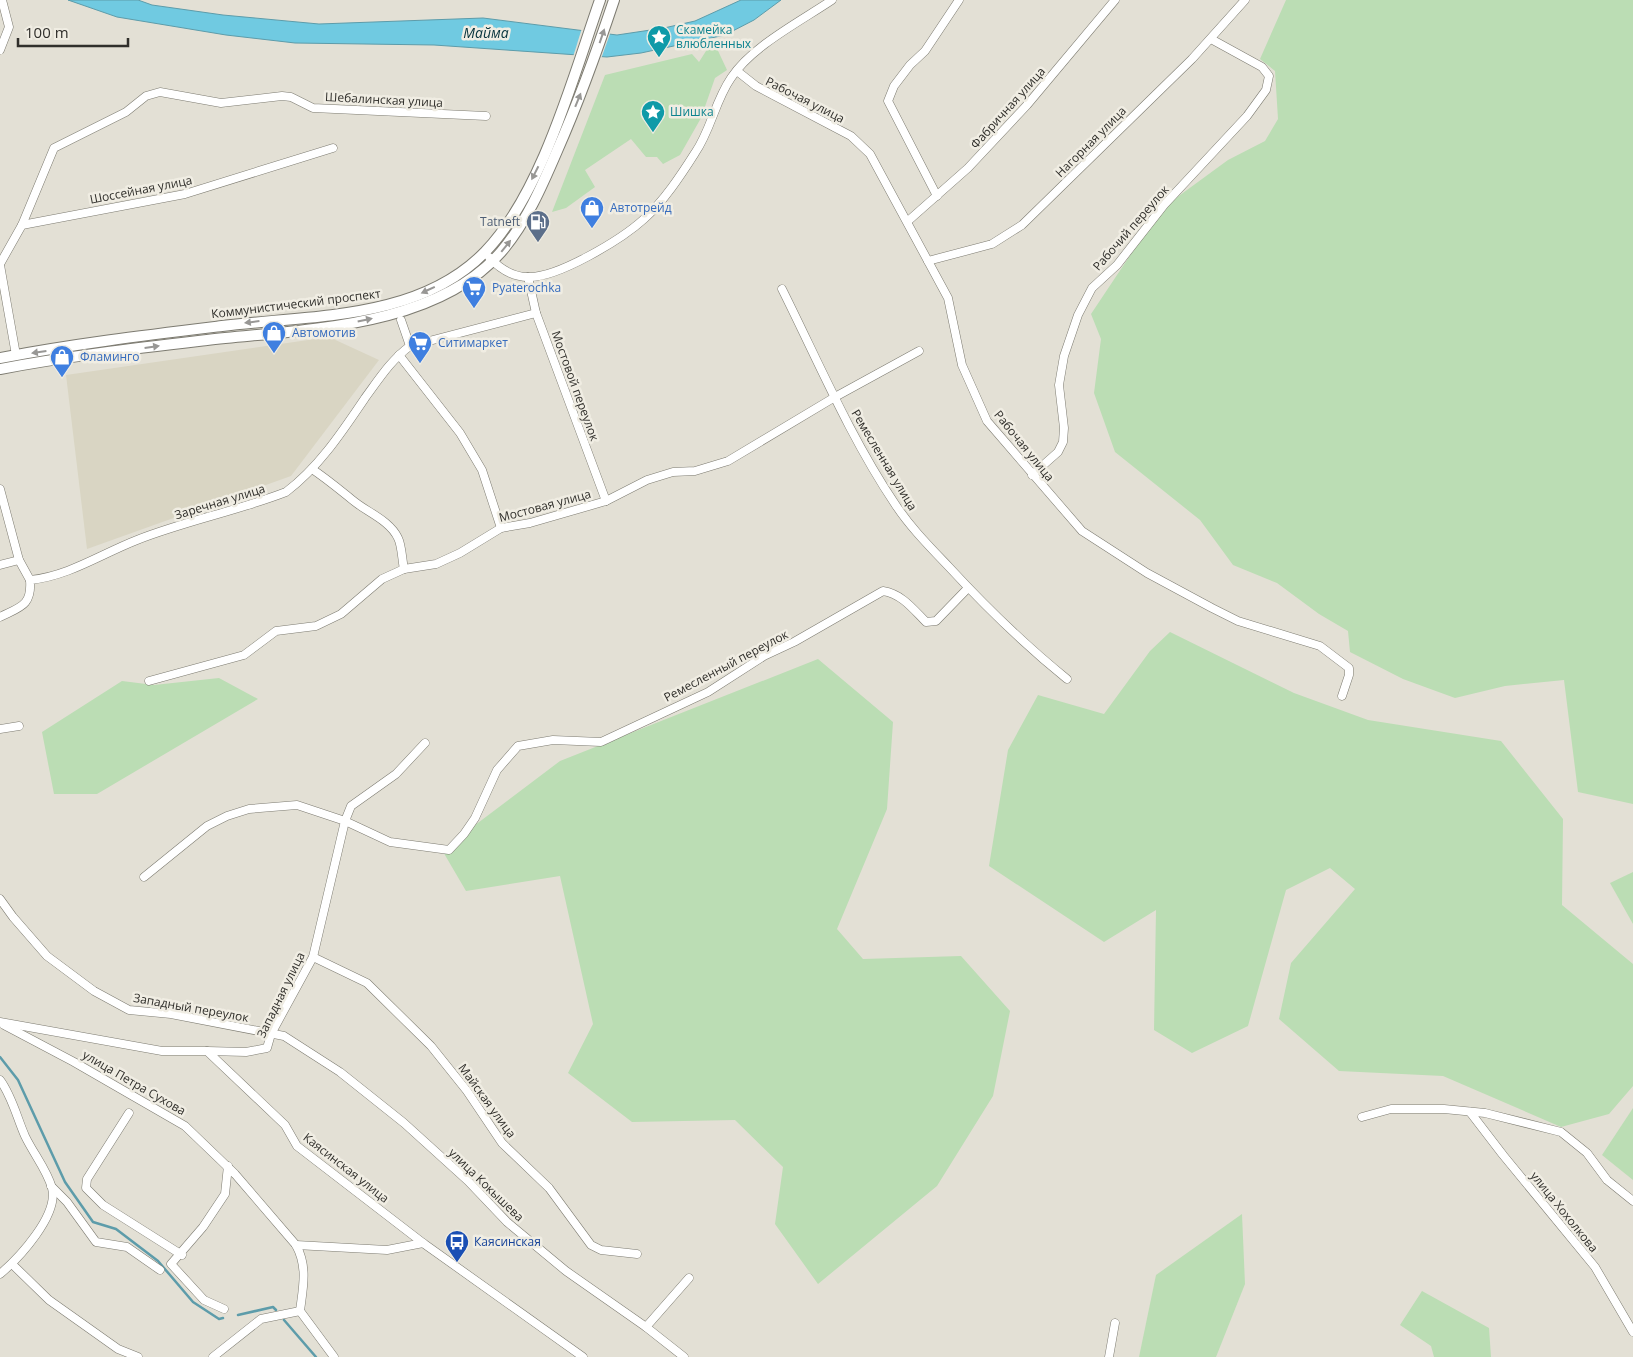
<svg xmlns="http://www.w3.org/2000/svg" width="1633" height="1357" viewBox="0 0 1633 1357" font-family="'Open Sans',sans-serif">
  <rect width="100%" height="100%" fill="#e3e0d5"/>
  <path fill="#d9d5c3" d="M329 337 379 360 291 476 87 549 66 375Z"/>
  <g fill="#bbddb4">
    <path d="M1286 0H1633V804L1578 792 1564 680 1505 686 1455 698 1403 679 1350 652 1348 631 1319 614 1277 583 1233 565 1200 520 1115 452 1094 393 1101 339 1091 314 1161 209 1228 160 1265 141 1278 119 1275 71 1260 59Z"/>
    <path d="M713 40 727 70 715 78 701 118 680 155 663 164 657 157H646L631 139 585 170 595 187 566 208 552 212 605 75 692 54 699 62Z"/>
    <path d="M1170 632 1294 693 1368 720 1501 741 1563 819 1562 905 1633 964V1086L1609 1114 1561 1127 1443 1076 1339 1071 1279 1019 1291 963 1355 889 1330 868 1286 890 1248 1026 1192 1053 1154 1030 1156 910 1104 942 989 866 1008 750 1038 695 1104 714 1150 651Z"/>
    <path d="M818 659 893 722 887 809 837 929 863 959 961 956 1010 1011 993 1096 937 1186 818 1284 775 1224 783 1167 735 1120 632 1122 568 1073 593 1024 560 876 466 891 442 850 560 761Z"/>
    <path d="M219 678 258 699 97 794H54L42 732 122 681 154 685Z"/>
    <path d="M1633 872V924L1610 883Z"/>
    <path d="M1633 1108V1180L1602 1155Z"/>
    <path d="M1242 1214 1245 1284 1216 1357H1139L1156 1275Z"/>
    <path d="M1422 1291 1489 1328 1491 1357H1434L1431 1346 1400 1325Z"/>
  </g>
  <path fill="#70cae1" stroke="#5d9caa" d="M68 0H138L152 5 223 15 319 24 483 18 617 35 664 28 695 21 741 0H781L754 20 725 35 641 53 607 57 434 45 295 43 226 35 117 17Z"/>
  <path fill="#e3e0d5" d="M582 28 611 31 601 59 573 57Z"/>
  <g fill="none" stroke-linecap="round" stroke-linejoin="round">
    <g stroke="#5d9caa" stroke-width="2.5">
      <path d="M0 1057 18 1080 65 1182 93 1222 116 1229 158 1261 193 1302 219 1319 223 1318"/>
      <path d="M238 1315 273 1307 276 1310"/>
      <path d="M284 1320 316 1357"/>
    </g>
    <g stroke="#7d7b71" stroke-width="9">
      <g id="minor">
        <path d="M0 50 9 27 2 0"/>
        <path d="M737 71 756 86 851 136 870 154 948 298 962 365 987 421 1082 531 1147 573 1212 608 1238 621 1320 646 1349 668V675L1342 696"/>
        <path d="M937 196 888 101 894 86 910 65 925 51 959 0"/>
        <path d="M908 221 968 168 1027 105 1115 0"/>
        <path d="M22 225 54 148 126 112 146 96 160 92 221 103 282 96 291 97 313 108 486 116"/>
        <path d="M489 257C499 268 511 277 528 277 558 278 622 239 644 219 664 201 681 175 695 153 711 130 715 101 731 78 752 46 801 21 832 0"/>
        <path d="M928 261 992 244 1022 225 1192 59 1245 0"/>
        <path d="M0 264 22 225 185 194 333 148"/>
        <path d="M0 265 16 355"/>
        <path d="M528 277 536 313 606 501"/>
        <path d="M782 289C818 361 850 437 895 504 910 527 930 547 949 567 985 606 1025 645 1067 679"/>
        <path d="M401 320 410 346 536 313"/>
        <path d="M399 355 460 433 482 470 501 528"/>
        <path d="M312 469C327 479 340 490 355 502 369 513 390 521 398 538 402 546 402 560 404 569"/>
        <path d="M1032 475 1058 452 1063 442 1064 428 1059 385 1064 356 1078 315 1092 288 1117 265 1164 205 1247 116 1266 90 1269 76 1262 67 1211 39"/>
        <path d="M0 489 19 560 30 580"/>
        <path d="M0 565 19 560"/>
        <path d="M0 617C20 607 32 606 30 580 69 576 101 554 137 540 185 521 237 511 286 492 319 467 342 432 365 398 379 379 391 360 410 346"/>
        <path d="M149 681 244 655 276 631 316 626 341 614 382 579 404 569 436 564 460 553 501 528 530 523 606 501 647 480 673 472 695 471 728 461 835 397 919 351"/>
        <path d="M0 729 19 726"/>
        <path d="M425 743 396 774 351 806 345 821 390 842 449 850 464 834 475 818 497 770 518 746 553 740 601 742 708 692 764 656 794 642 883 591C902 594 913 609 926 622L936 621 968 588"/>
        <path d="M144 877 207 826 227 816 249 809 297 805 345 821 313 957 271 1034 267 1048 246 1052 207 1051"/>
        <path d="M0 899 13 917 47 956 94 991 129 1010 171 1014 284 1036 340 1072 404 1123 468 1181 507 1222 566 1271 646 1327 684 1357"/>
        <path d="M313 957 367 983 431 1046 467 1091 502 1143 549 1188 591 1245 601 1250 637 1254"/>
        <path d="M0 1022 162 1051H207L285 1125 297 1146 423 1243 583 1357"/>
        <path d="M4 1025 74 1062 185 1126 235 1174 296 1245C308 1267 303 1287 300 1311"/>
        <path d="M0 1080C12 1096 17 1118 25 1136 33 1153 47 1170 52 1188 59 1215 19 1258 0 1274"/>
        <path d="M1470 1112 1503 1155 1595 1267 1633 1332"/>
        <path d="M129 1113 87 1179 86 1188 103 1205 182 1255"/>
        <path d="M1362 1117 1391 1109H1444L1485 1113 1561 1132 1587 1153 1607 1180 1633 1201"/>
        <path d="M51 1186 67 1202 96 1242 127 1247 160 1270"/>
        <path d="M296 1245 387 1250 423 1243"/>
        <path d="M12 1264 49 1300 118 1349 138 1357"/>
        <path d="M224 1309 204 1300 171 1264 203 1227 225 1194 228 1166"/>
        <path d="M300 1311 334 1357"/>
        <path d="M646 1327 689 1278"/>
        <path d="M213 1357 261 1319 300 1311"/>
        <path d="M1109 1357 1115 1323"/>
      </g>
    </g>
    <g stroke="#7d7b71" stroke-width="12">
      <g id="major">
        <path d="M0 358C73 344 148 335 222 326 309 315 418 321 485 252 542 193 573 77 600 0"/>
        <path d="M0 369C68 356 138 348 207 340 301 329 434 329 501 252 526 223 542 186 557 151 579 101 597 51 614 0"/>
      </g>
    </g>
    <use href="#minor" stroke="#fff" stroke-width="8"/>
    <use href="#major" stroke="#fff" stroke-width="10"/>
  </g>
  <defs><path id="oneway-solid" d="M-6-.8H1V-3.2L6.5 0L1 3.2V.8H-6Z" transform="scale(1.25)"/></defs>
  <g fill="#989795">
    <use href="#oneway-solid" transform="translate(602 36) rotate(-71)"/>
    <use href="#oneway-solid" transform="translate(578 100) rotate(-68)"/>
    <use href="#oneway-solid" transform="translate(535 173) rotate(117)"/>
    <use href="#oneway-solid" transform="translate(506 246) rotate(-51)"/>
    <use href="#oneway-solid" transform="translate(428 290) rotate(155)"/>
    <use href="#oneway-solid" transform="translate(365 320) rotate(-12)"/>
    <use href="#oneway-solid" transform="translate(252 322) rotate(173)"/>
    <use href="#oneway-solid" transform="translate(152 347) rotate(-8)"/>
    <use href="#oneway-solid" transform="translate(39 352) rotate(172)"/>
  </g>
  <defs>
    <g id="sight-pin" transform="scale(1.25)"><path d="M0 17L-7.5 6A9.5 9.5 0 1 1 7.5 6Z" fill="#0f9aa8" stroke="#f0ede3"/><path d="M0-6L1.8-2.2L6-1.7L2.9 1.2L3.7 5.4L0 3.3L-3.7 5.4L-2.9 1.2L-6-1.7L-1.8-2.2Z" fill="#fff"/></g>
    <g id="shop-pin" transform="scale(1.25)"><path d="M0 17L-7.5 6A9.5 9.5 0 1 1 7.5 6Z" fill="#3f7fe0" stroke="#f0ede3"/><path d="M-5-2.5h2.3a2.7 3.5 0 0 1 5.4 0H5L5.5 6h-11ZM-1.5-2.5h3a1.5 2.3 0 0 0-3 0Z" fill="#fff"/></g>
    <g id="fuel-pin" transform="scale(1.25)"><path d="M0 17L-7.5 6A9.5 9.5 0 1 1 7.5 6Z" fill="#5c6f8a" stroke="#f0ede3"/><path d="M-5.5-6h7V0h2V4h1.3V-2.5L3-4.5l.8-.8L6-3V5H2.5V1h-1V6h-7ZM-4.2-4.7v3.2H.2V-4.7Z" fill="#fff"/></g>
    <g id="supermarket-pin" transform="scale(1.25)"><path d="M0 17L-7.5 6A9.5 9.5 0 1 1 7.5 6Z" fill="#3f7fe0" stroke="#f0ede3"/><path d="M-6-5.5h2.5l.6 2H6L4.5 2H-2.5L-4.4-4H-6ZM-1.5 3.2a1.3 1.3 0 1 0 .1 0ZM3 3.2a1.3 1.3 0 1 0 .1 0Z" fill="#fff"/></g>
    <g id="bus-pin" transform="scale(1.25)"><path d="M0 17L-7.5 6A9.5 9.5 0 1 1 7.5 6Z" fill="#1a4fb4" stroke="#f0ede3"/><path d="M-5-6H5V4H4V6H2V4H-2V6H-4V4H-5ZM-3.5-4V0h7V-4ZM-3.5 1.2v1.5H-2V1.2ZM2 1.2v1.5H3.5V1.2Z" fill="#fff"/></g>
  </defs>
  <g fill-rule="evenodd">
    <use href="#sight-pin" x="659" y="37"/>
    <use href="#sight-pin" x="653" y="112"/>
    <use href="#shop-pin" x="592" y="208"/>
    <use href="#fuel-pin" x="538" y="222"/>
    <use href="#supermarket-pin" x="474" y="288"/>
    <use href="#shop-pin" x="274" y="333"/>
    <use href="#supermarket-pin" x="420" y="343"/>
    <use href="#shop-pin" x="62" y="357"/>
    <use href="#bus-pin" x="457" y="1242"/>
  </g>
  <g text-anchor="middle" stroke-width="5" stroke-linejoin="round" paint-order="stroke">
    <g font-size="12" fill="#0d838f" stroke="#f0ede3" text-anchor="start">
      <text x="676" y="34">Скамейка<tspan x="676" dy="14">влюбленных</tspan></text>
      <text x="670" y="116">Шишка</text>
    </g>
    <g font-size="12" fill="#302f2b" stroke="#f0ede3">
      <text transform="translate(384 100) rotate(3)" y="4">Шебалинская улица</text>
      <text transform="translate(805 100) rotate(27)" y="4">Рабочая улица</text>
      <text transform="translate(1008 108) rotate(-48)" y="4">Фабричная улица</text>
      <text transform="translate(1091 142) rotate(-45)" y="4">Нагорная улица</text>
      <text transform="translate(141 190) rotate(-11)" y="4">Шоссейная улица</text>
      <text transform="translate(1131 228) rotate(-49)" y="4">Рабочий переулок</text>
      <text transform="translate(296 304) rotate(-7)" y="4">Коммунистический проспект</text>
      <text transform="translate(575 386) rotate(70)" y="4">Мостовой переулок</text>
      <text transform="translate(1024 446) rotate(51)" y="4">Рабочая улица</text>
      <text transform="translate(884 460) rotate(59)" y="4">Ремесленная улица</text>
      <text transform="translate(220 502) rotate(-17)" y="4">Заречная улица</text>
      <text transform="translate(545 506) rotate(-15)" y="4">Мостовая улица</text>
      <text transform="translate(726 666) rotate(-28)" y="4">Ремесленный переулок</text>
      <text transform="translate(281 995) rotate(-64)" y="4">Западная улица</text>
      <text transform="translate(191 1008) rotate(10)" y="4">Западный переулок</text>
      <text transform="translate(134 1083) rotate(30)" y="4">улица Петра Сухова</text>
      <text transform="translate(487 1101) rotate(54)" y="4">Майская улица</text>
      <text transform="translate(346 1168) rotate(38)" y="4">Каясинская улица</text>
      <text transform="translate(486 1185) rotate(44)" y="4">улица Кокышева</text>
      <text transform="translate(1564 1212) rotate(51)" y="4">улица Хохолкова</text>
    </g>
    <g font-size="12" fill="#366cbe" stroke="#f0ede3" text-anchor="start">
      <text x="610" y="212">Автотрейд</text>
      <text x="492" y="292">Pyaterochka</text>
      <text x="292" y="337">Автомотив</text>
      <text x="438" y="347">Ситимаркет</text>
      <text x="80" y="361">Фламинго</text>
    </g>
    <g font-size="12" fill="#4e5e75" stroke="#f0ede3" text-anchor="end">
      <text x="520" y="226">Tatneft</text>
    </g>
    <g font-size="12" fill="#164399" stroke="#f0ede3" text-anchor="start">
      <text x="474" y="1246">Каясинская</text>
    </g>
    <g font-size="14" font-style="italic" fill="#06333c" stroke="#f0ede3">
      <text x="486" y="38">Майма</text>
    </g>
  </g>
  <path d="M18 38v8h110v-8" fill="none" stroke="#302f2b" stroke-width="2.5"/>
  <text x="25" y="38" font-size="15" fill="#302f2b" stroke="#f0ede3" stroke-width="4" paint-order="stroke">100 m</text>
</svg>
